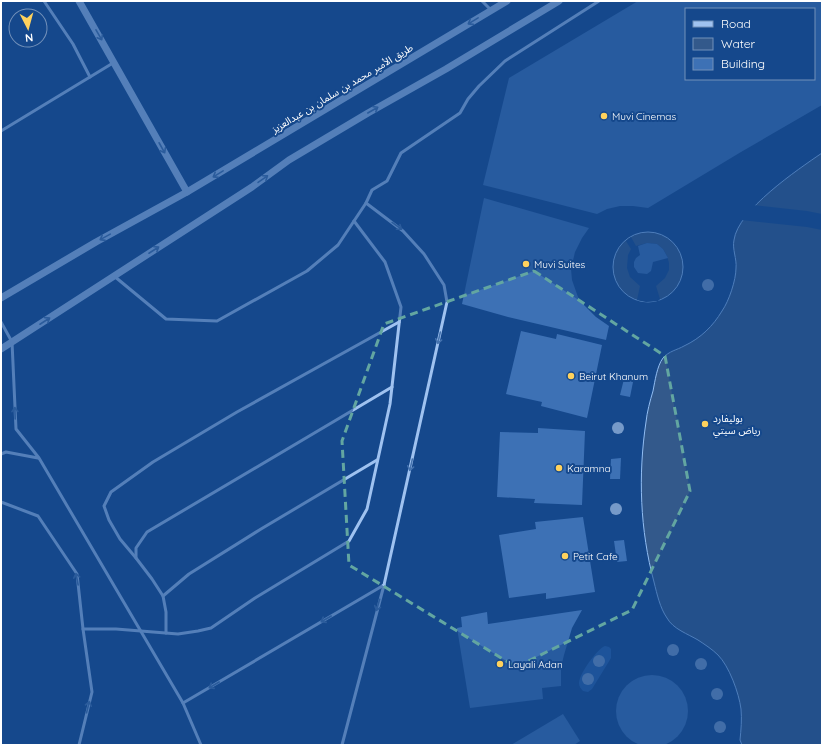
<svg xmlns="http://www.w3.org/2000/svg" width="823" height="746" viewBox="0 0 823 746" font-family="Quicksand,'Noto Sans Arabic',sans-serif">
  <rect width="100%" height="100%" fill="#15488c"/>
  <path fill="#2761ab" d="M605 646 609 647 611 649V658L592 689 588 692 583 691C581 689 579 686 579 683 579 674 597 649 605 646Z"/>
  <g fill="#33598b" stroke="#91bdf3">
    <path d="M822 153V745H742L740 740C741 730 742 719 741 709 739 693 729 666 718 655 712 649 704 644 698 640 688 634 673 629 667 618 660 608 657 594 654 582 640 530 638 475 646 422 647 412 650 401 653 391 655 381 657 366 663 358 669 351 677 350 684 346 701 338 713 326 722 311 729 301 736 280 736 268 737 259 732 249 734 240 738 210 797 170 822 153Z"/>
    <circle cx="648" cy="267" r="35"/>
  </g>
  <g fill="#15488c">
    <path d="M753 205 807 211 822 214V230L807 227 741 220Z"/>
    <path d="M631 237 636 246 647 243 657 244 663 249 667 256 669 263V270L665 278 656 286 660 299 658 301 646 302 637 300 640 286 630 277 627 268 628 255 631 249 626 241Z"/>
  </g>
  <g fill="#3d71b5" fill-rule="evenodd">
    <path d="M638 1H822V105L741 152 648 208 633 206H620L607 209 597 214 483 185 509 78ZM686 9H814V79H686Z"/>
    <path d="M484 198 589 228 582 238 575 252 571 269 572 280 578 297 583 304 596 317 609 326 606 340 508 317 462 304Z"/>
    <path d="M647 243 657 244 663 249 668 258 653 262 651 271 647 274 638 273 634 267V262L636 258 640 255 638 246Z"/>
    <path d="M521 331 556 339 557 334 602 345 587 418 541 406 542 402 506 394Z"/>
    <path d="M625 375 634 377 630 397 620 395Z"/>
    <path d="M538 428 585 431 582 505 534 503 535 499 497 497 500 432 538 433Z"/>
    <path d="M621 458 620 479H610L611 459Z"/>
    <path d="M583 517 595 592 546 599V593L509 598 499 535 536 529 535 522Z"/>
    <path d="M624 540 627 561 617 562 614 541Z"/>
    <path d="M582 610 572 628 564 655 561 667V686L542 688 543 699 470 708 457 628 462 627 461 617 487 612 488 624Z"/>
    <circle cx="652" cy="711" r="36"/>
    <path d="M563 714 580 741 574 745H511Z"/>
  </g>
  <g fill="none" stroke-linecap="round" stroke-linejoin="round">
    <g stroke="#9fc2f0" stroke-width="3">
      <path d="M44 1 73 44 90 77"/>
      <path d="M482 1 491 10"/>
      <path d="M1 131 113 63"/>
      <path d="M114 276 166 319 217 321 307 271 338 245 366 203 372 190 387 181 401 153 460 113 468 99 479 86 505 61 599 1"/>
      <path d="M1 322 12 342 16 429 39 458 183 703 201 745"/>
      <path d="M1 454 6 452 38 458"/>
      <path d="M1 502 38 516 77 574 83 629 92 692 79 745"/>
      <path d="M136 558 120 539 109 520 104 506 111 492 153 462 237 412 399 322"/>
      <path d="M163 596 152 579 136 558V548L147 532 392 387"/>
      <path d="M83 629H116L178 634 198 631 211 628 255 598 349 541 367 509 390 404 401 307 385 262 354 221"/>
      <path d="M166 633V612L163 596 189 574 261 529 377 460"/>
      <path d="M183 703 384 585"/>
      <path d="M342 745 384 585 447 302 444 285 424 254 403 231 366 203"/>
    </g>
    <g stroke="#9fc2f0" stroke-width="7">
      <path d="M187 192 507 1"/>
      <path d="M1 298 96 242 187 192 79 1"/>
      <path d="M1 349 252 187 289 160 368 113 446 69 559 1"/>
    </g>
  </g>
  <g fill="#769ac9">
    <circle cx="708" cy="285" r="6"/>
    <circle cx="618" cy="428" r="6"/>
    <circle cx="616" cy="509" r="6"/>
    <circle cx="673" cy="650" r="6"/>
    <circle cx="599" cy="661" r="6"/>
    <circle cx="701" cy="664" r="6"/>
    <circle cx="588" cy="679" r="6"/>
    <circle cx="717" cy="694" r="6"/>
    <circle cx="720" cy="727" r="6"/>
  </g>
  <defs><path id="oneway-shaft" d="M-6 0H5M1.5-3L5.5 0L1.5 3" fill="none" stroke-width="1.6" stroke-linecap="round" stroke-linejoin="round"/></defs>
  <g stroke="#4573af">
    <use href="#oneway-shaft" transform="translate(473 21) rotate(149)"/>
    <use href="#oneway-shaft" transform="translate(99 35) rotate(60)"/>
    <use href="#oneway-shaft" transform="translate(373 110) rotate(-30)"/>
    <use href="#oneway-shaft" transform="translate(162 148) rotate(61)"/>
    <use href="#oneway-shaft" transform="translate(218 174) rotate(149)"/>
    <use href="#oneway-shaft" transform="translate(263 179) rotate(-35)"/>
    <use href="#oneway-shaft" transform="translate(397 226) rotate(36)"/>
    <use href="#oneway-shaft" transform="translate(105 237) rotate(151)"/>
    <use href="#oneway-shaft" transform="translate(154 250) rotate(-33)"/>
    <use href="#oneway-shaft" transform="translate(45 321) rotate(-33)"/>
    <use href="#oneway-shaft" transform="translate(439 338) rotate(103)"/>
    <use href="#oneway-shaft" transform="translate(15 413) rotate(-92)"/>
    <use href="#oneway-shaft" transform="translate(411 465) rotate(103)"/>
    <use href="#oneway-shaft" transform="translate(77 579) rotate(-101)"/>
    <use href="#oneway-shaft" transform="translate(378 605) rotate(106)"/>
    <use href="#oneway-shaft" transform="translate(326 619) rotate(150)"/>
    <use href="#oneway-shaft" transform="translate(214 685) rotate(150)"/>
    <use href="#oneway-shaft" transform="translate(88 707) rotate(-76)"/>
  </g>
  <path d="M0 0H823V746H0ZM534 271 665 356 690 491 632 610 516 667 349 565 342 441 384 324Z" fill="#15488c" fill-opacity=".55" fill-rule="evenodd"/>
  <path fill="none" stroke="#63a6a1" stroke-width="3" stroke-dasharray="8 5" stroke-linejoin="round" d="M534 271 665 356 690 491 632 610 516 667 349 565 342 441 384 324Z"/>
  <g fill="#ffd25d" stroke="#15488c" stroke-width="1.5">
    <circle cx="604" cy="116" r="4"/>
    <circle cx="526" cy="264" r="4"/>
    <circle cx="571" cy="376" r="4"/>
    <circle cx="705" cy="424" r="4"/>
    <circle cx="559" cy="468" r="4"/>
    <circle cx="565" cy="556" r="4"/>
    <circle cx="500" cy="664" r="4"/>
  </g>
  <g text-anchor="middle" stroke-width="4" stroke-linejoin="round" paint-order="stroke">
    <g font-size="10" fill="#fff" stroke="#15488c">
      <text transform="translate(342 88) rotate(-31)" y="4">طريق الأمير محمد بن سلمان بن عبدالعزيز</text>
    </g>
    <g font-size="10" fill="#fff" stroke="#15488c" text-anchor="start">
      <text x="612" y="120">Muvi Cinemas</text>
      <text x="534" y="268">Muvi Suites</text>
      <text x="579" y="380">Beirut Khanum</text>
      <text x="713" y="422">بوليفارد<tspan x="713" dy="12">رياض سيتي</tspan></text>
      <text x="567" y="472">Karamna</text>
      <text x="573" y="560">Petit Cafe</text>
      <text x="508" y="668">Layali Adan</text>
    </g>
  </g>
  <rect width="823" height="746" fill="none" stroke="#ffffff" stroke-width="4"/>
  <rect x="685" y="8" width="130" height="72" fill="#15488c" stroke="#7391ba"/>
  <rect x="693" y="21" width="20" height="6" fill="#9fc2f0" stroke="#7391ba"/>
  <text x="721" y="28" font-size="12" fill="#ffffff">Road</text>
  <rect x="693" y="38" width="20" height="12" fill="#33598b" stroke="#7391ba"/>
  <text x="721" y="48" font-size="12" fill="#ffffff">Water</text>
  <rect x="693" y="58" width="20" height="12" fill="#3d71b5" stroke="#7391ba"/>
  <text x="721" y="68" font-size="12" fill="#ffffff">Building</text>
  <g transform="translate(28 28) rotate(174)"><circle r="19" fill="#15488c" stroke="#7391ba"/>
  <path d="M0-3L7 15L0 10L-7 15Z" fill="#ffd25d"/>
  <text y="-6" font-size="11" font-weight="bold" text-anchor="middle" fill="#ffffff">N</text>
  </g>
</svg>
